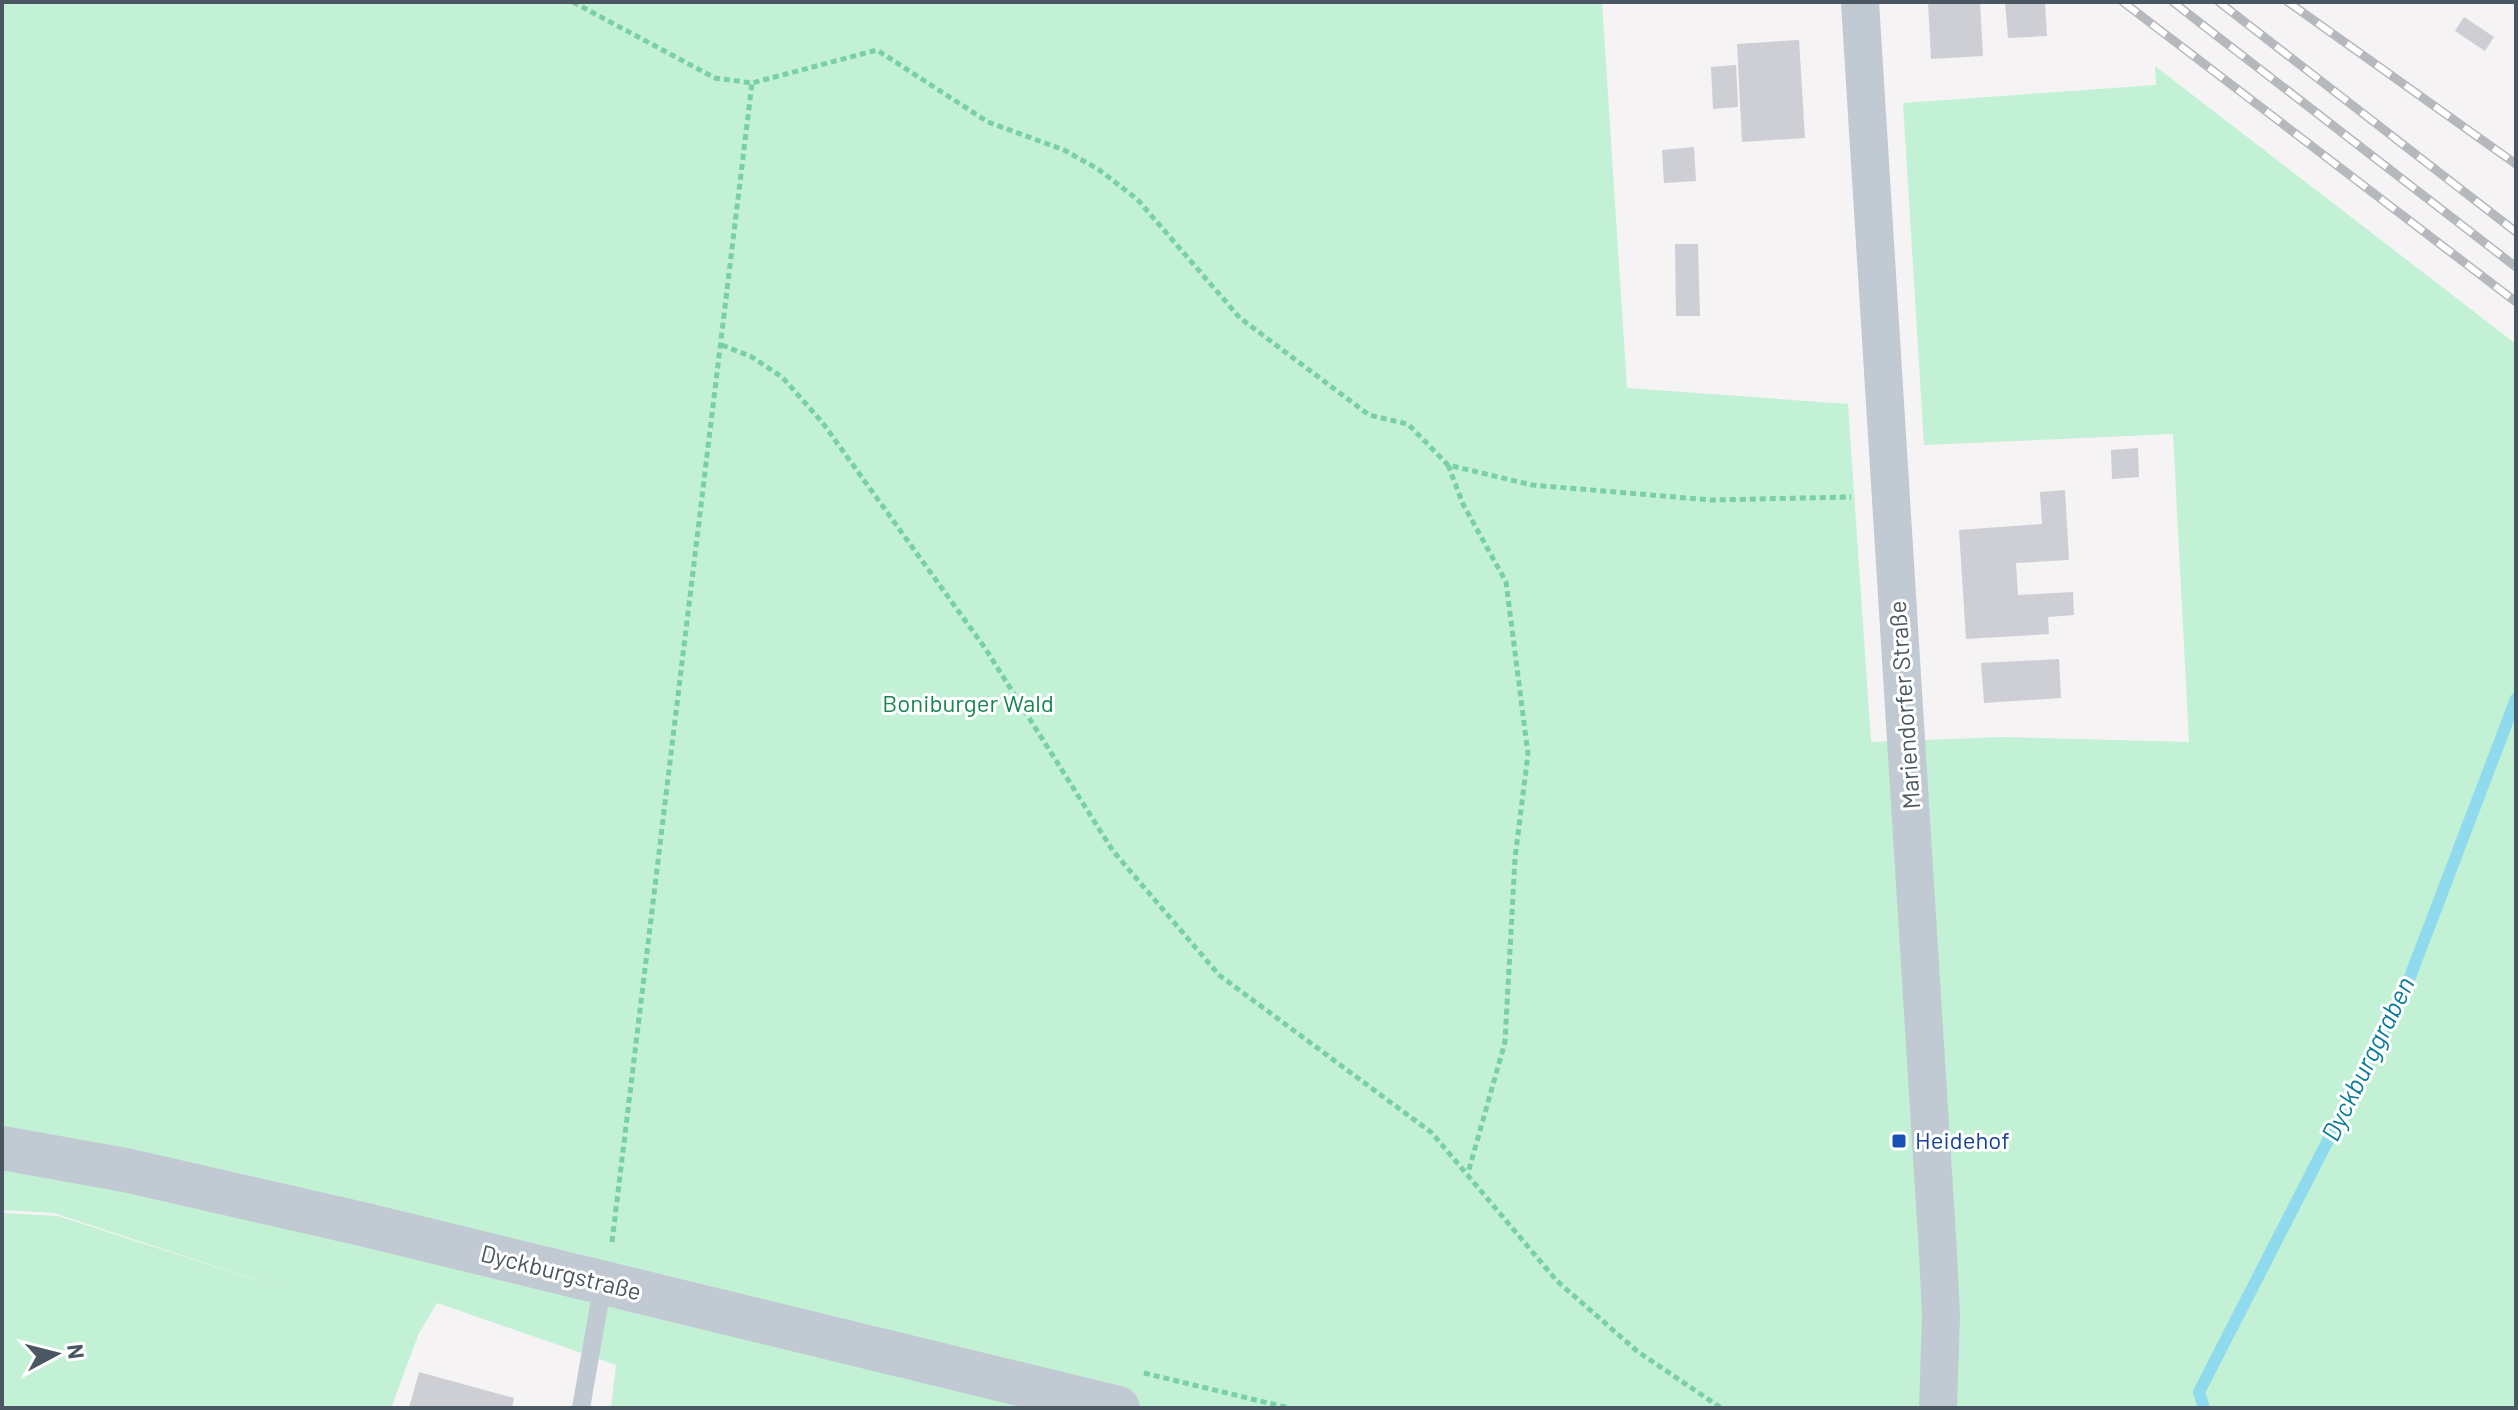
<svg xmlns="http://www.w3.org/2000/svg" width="2518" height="1410" viewBox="0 0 2518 1410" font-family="Barlow,sans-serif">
  <rect width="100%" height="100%" fill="#f5f3f3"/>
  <path fill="#c3f1d5" d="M2 2H1602L1627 388 1848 404 1871 742 2002 737 2189 742 2173 434 1924 445 1903 103 2156 85 2155 66 2516 344V1408H611L616 1365 437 1303 419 1333 391 1408H2V1213L58 1216 278 1287 54 1213 2 1210Z"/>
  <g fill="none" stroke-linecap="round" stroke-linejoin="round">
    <path stroke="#90daee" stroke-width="12" d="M2204 1408 2199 1392 2405 990 2516 699"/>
  </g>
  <g fill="#cdcfd5">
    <path d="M1928 2H1980L1983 56 1931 59Z"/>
    <path d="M2005 2H2045L2047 36 2008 38Z"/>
    <path d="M2464 17 2494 37 2485 51 2455 31Z"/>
    <path d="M1799 40 1805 138 1742 142 1737 44Z"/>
    <path d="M1736 65 1738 107 1713 109 1711 67Z"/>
    <path d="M1694 147 1696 181 1664 183 1662 150Z"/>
    <path d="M1675 244H1698L1700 316H1676Z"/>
    <path d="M2138 448 2139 477 2112 479 2111 450Z"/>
    <path d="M2065 490 2069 560 2016 563 2018 595 2073 592 2074 615 2048 617 2049 634 1966 639 1959 530 2042 524 2040 492Z"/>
    <path d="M2059 659 2061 698 1984 703 1981 663Z"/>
    <path d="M419 1372 514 1398 512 1408H409Z"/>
  </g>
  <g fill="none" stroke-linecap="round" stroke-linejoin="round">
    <g stroke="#7ad0a6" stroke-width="5" stroke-dasharray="6 4" stroke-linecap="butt">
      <path d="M573 2 715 78 752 83 877 50 988 122 1064 150 1098 169 1137 199 1240 318 1369 415 1408 424 1448 465 1532 485 1711 500 1851 497"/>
      <path d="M722 345 752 357 782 377 822 422 985 648 1113 851 1219 975 1432 1133 1557 1281 1637 1351 1721 1408"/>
      <path d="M1448 465 1463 504 1506 582 1528 754 1515 858 1505 1042 1468 1173"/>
      <path d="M612 1242 752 83"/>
      <path d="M1144 1373 1289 1408"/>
    </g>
    <path stroke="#c1cad2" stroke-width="18" d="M581 1408 603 1283"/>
    <path stroke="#c1cad2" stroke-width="38" d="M1860 2 1938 1253 1941 1316 1938 1408"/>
    <path stroke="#c1cad2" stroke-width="44" d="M2 1148 125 1170 366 1225 1118 1408"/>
    <g stroke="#b5b8bd" stroke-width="9">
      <g id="rail">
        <path d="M2123 2 2516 302"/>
        <path d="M2173 2 2516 267"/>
        <path d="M2219 2 2516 232"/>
        <path d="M2288 2 2516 164"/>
      </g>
    </g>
    <use href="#rail" stroke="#fff" stroke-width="6" stroke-dasharray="18" stroke-linecap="butt"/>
  </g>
  <rect fill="#1a4fb4" stroke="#fff" stroke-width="3" x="1891" y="1133" width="16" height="16" rx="4"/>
  <g text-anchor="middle" stroke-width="6" stroke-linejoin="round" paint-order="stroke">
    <g font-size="24" fill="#17864f" stroke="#fff">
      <text x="968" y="712">Boniburger Wald</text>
    </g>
    <g font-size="24" fill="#4a5661" stroke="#fff">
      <text transform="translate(1905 705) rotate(-94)" y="8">Mariendorfer Straße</text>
      <text transform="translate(561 1273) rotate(14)" y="8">Dyckburgstraße</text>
    </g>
    <g font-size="24" fill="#164399" stroke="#fff" text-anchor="start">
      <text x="1915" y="1149">Heidehof</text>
    </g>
    <g font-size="26" font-style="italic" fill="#0c7c9b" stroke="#fff">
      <text transform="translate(2368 1059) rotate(-64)" y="9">Dyckburggraben</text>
    </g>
  </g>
  <rect width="2518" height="1410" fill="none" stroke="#4a5661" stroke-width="8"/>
  <g transform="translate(56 1354) rotate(83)" stroke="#ffffff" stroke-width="6" paint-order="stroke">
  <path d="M0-6L14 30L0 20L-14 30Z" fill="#4a5661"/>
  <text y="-12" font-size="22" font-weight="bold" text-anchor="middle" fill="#4a5661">N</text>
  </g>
</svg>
